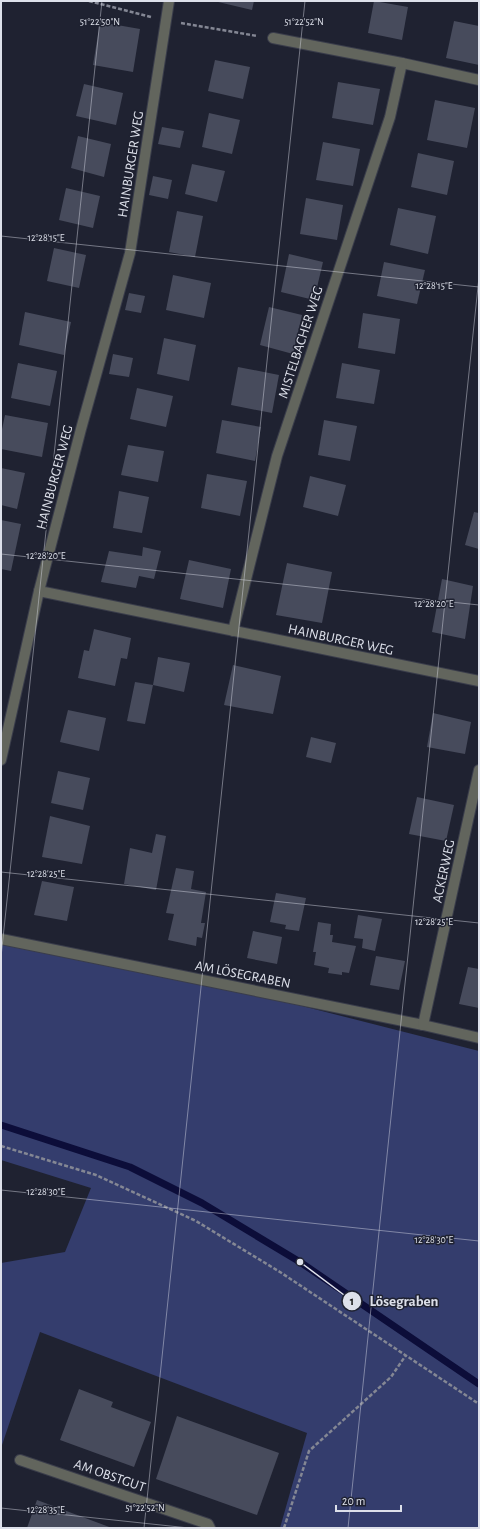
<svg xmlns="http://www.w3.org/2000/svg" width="480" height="1529" viewBox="0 0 480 1529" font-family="'Alegreya Sans',sans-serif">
  <rect width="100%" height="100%" fill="#1f2231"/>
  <path fill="#343d6d" d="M1 940 204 981 479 1051V1528H280L307 1433 40 1332 1 1448V1263L65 1252 91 1188 1 1160Z"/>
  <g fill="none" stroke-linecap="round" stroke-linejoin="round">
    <path stroke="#0c0d39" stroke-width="7" d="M1 1125 130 1167 202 1203 300 1262 479 1384"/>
  </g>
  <g fill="#474b5c">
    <path d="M214 1H254L252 10Z"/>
    <path d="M374 1 408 7 402 40 368 33Z"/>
    <path d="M454 21 479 26V65L446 58Z"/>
    <path d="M100 22 140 29 133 72 93 65Z"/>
    <path d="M215 60 250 67 243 99 208 91Z"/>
    <path d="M338 82 380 89 373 125 332 118Z"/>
    <path d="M84 84 123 93 116 125 76 116Z"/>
    <path d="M435 100 475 108 467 148 427 140Z"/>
    <path d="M209 113 240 120 232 154 202 147Z"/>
    <path d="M162 127 184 131 180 148 158 144Z"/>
    <path d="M78 136 111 144 104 177 71 168Z"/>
    <path d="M323 142 360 149 353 186 316 180Z"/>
    <path d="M418 153 454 161 447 195 411 187Z"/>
    <path d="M192 164 225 171 217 202 185 194Z"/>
    <path d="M153 176 172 180 168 199 149 195Z"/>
    <path d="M66 188 100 196 93 228 59 220Z"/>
    <path d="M306 198 343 205 337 240 300 234Z"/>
    <path d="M398 208 436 216 428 254 390 245Z"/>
    <path d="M177 211 203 216 195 257 169 252Z"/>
    <path d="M54 248 86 255 79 288 47 281Z"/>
    <path d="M289 254 323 262 314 300 281 292Z"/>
    <path d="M384 262 425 270 417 304 377 296Z"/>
    <path d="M173 275 211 283 204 318 166 310Z"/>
    <path d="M129 293 145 296 141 313 125 310Z"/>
    <path d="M269 307 302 315 293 354 260 345Z"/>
    <path d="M25 312 71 322 64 355 19 345Z"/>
    <path d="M363 313 400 319 395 354 358 348Z"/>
    <path d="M164 338 196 345 189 381 157 374Z"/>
    <path d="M113 354 133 358 129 377 109 374Z"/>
    <path d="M18 363 57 371 50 406 11 398Z"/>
    <path d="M342 363 380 370 374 404 336 398Z"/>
    <path d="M238 367 279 375 272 413 231 405Z"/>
    <path d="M137 388 173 396 166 427 130 419Z"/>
    <path d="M5 415 48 423 42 457 1 449V434Z"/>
    <path d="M222 420 261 427 255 461 216 453Z"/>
    <path d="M324 420 357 426 350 461 318 455Z"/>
    <path d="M128 445 164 451 158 482 121 475Z"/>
    <path d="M1 468 25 473 17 509 1 505Z"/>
    <path d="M207 474 247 481 240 516 201 508Z"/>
    <path d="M310 476 346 485 338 516 303 507Z"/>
    <path d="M119 491 149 497 142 533 113 528Z"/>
    <path d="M474 512 479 513V549L465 545Z"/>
    <path d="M1 520 21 524 11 571 1 569Z"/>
    <path d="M143 547 161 551 154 579 139 576 136 588 101 582 109 551 142 556Z"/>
    <path d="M189 560 231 569 223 608 180 599Z"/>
    <path d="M287 563 332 572 322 623 276 615Z"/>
    <path d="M442 579 473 586 465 639 432 632Z"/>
    <path d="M94 629 131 638 127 659 121 658 115 686 78 678 84 650 89 651Z"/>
    <path d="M158 657 190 663 184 692 153 685 145 724 127 721 135 682 153 685Z"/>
    <path d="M233 665 281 676 273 714 224 705Z"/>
    <path d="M68 710 106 718 99 751 60 742Z"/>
    <path d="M433 713 471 722 465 754 427 747Z"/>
    <path d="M311 737 336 743 331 763 306 757Z"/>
    <path d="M58 771 90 778 83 810 51 803Z"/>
    <path d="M417 797 454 805 446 841 409 834Z"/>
    <path d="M50 816 90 826 82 864 42 857Z"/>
    <path d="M156 834 166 836 156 890 124 884 130 848 152 853Z"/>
    <path d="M176 868 194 871 191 889 206 892 201 923H205L202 938 197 937 196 946 168 940 174 914 166 913Z"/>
    <path d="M42 881 74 887 67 921 34 915Z"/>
    <path d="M276 893 306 898 299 931 285 929 286 925 270 922Z"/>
    <path d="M358 915 382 919 375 951 362 948 363 939 354 938Z"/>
    <path d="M318 922 331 924 330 935H333L332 942 356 946 349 973 342 972V975L328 973 329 968 314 965 316 952H313Z"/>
    <path d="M253 931 282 937 277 964 247 958Z"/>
    <path d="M376 956 405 961 399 990 370 985Z"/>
    <path d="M468 967 479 969V1008L459 1004Z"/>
    <path d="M79 1389 113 1402 111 1407 151 1422 134 1467 60 1440Z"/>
    <path d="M177 1416 279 1453 257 1515 156 1479Z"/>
    <path d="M37 1500 112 1528H27Z"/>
  </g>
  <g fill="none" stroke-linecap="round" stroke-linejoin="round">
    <g stroke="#3a3d4b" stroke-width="12">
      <g id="street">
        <path d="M169 1 130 253 81 429 39 591 479 681"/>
        <path d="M273 38 402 63 479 80"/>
        <path d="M233 631 277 456 390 117 402 63"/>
        <path d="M1 760 39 591"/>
        <path d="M1 939 423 1025 479 1038"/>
        <path d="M423 1025 479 770"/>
        <path d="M20 1460 208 1524 210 1528"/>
      </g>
    </g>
    <g stroke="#848794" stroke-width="2.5" stroke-dasharray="4 2" stroke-linecap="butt">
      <path d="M89 1 151 17"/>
      <path d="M181 23 257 36"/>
      <path d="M1 1146 96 1175 196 1221 280 1272 479 1404"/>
      <path d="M284 1528 309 1451 391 1377 406 1355"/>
    </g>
    <use href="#street" stroke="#62655d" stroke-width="10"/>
  </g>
  <path fill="none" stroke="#dde0ea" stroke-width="1" stroke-opacity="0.45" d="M1 236 479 287M1 554 479 605M1 872 479 923M1 957 102 1M1 1190 479 1241M1 1508 189 1528M144 1528 305 1M348 1528 479 277"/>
  <g text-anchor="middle" stroke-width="3" stroke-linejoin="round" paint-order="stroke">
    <g font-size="14" fill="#dde0ea" stroke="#1f2231">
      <text transform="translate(130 164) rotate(-81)" y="5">HAINBURGER WEG</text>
      <text transform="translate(300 342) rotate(-72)" y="5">MISTELBACHER WEG</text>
      <text transform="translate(54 477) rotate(-75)" y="5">HAINBURGER WEG</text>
      <text transform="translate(341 639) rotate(12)" y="5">HAINBURGER WEG</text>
      <text transform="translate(443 871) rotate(-78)" y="5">ACKERWEG</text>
      <text transform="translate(243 974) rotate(11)" y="5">AM LÖSEGRABEN</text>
      <text transform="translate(110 1475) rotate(19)" y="5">AM OBSTGUT</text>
    </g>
  </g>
  <g font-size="10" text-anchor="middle" fill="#dde0ea" stroke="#1f2231" stroke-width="3" stroke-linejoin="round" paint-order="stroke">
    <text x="100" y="25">51°22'50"N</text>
    <text x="304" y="25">51°22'52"N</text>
    <text x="46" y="241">12°28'15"E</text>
    <text x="434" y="289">12°28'15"E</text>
    <text x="46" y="559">12°28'20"E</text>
    <text x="434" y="607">12°28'20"E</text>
    <text x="46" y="877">12°28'25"E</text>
    <text x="434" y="925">12°28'25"E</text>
    <text x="46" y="1195">12°28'30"E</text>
    <text x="434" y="1243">12°28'30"E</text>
    <text x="145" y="1511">51°22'52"N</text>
    <text x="46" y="1513">12°28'35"E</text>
  </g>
  <path fill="none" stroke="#dde0ea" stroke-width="1.5" d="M300 1262L352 1301"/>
  <g fill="#dde0ea" stroke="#1f2231" stroke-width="1.5">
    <circle cx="300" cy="1262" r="4"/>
    <circle cx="352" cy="1301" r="10"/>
  </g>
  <g font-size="12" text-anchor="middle" font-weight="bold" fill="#111">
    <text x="352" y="1305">1</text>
  </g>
  <g font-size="15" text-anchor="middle" font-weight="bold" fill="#dde0ea" stroke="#1f2231" stroke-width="3" stroke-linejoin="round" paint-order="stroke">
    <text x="404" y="1306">Lösegraben</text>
  </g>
  <rect width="480" height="1529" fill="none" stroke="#dde0ea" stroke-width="4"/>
  <path d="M336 1505v6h65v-6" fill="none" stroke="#dde0ea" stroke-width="2"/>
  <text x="342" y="1505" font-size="12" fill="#dde0ea" stroke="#1f2231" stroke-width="3" paint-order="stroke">20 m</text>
</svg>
